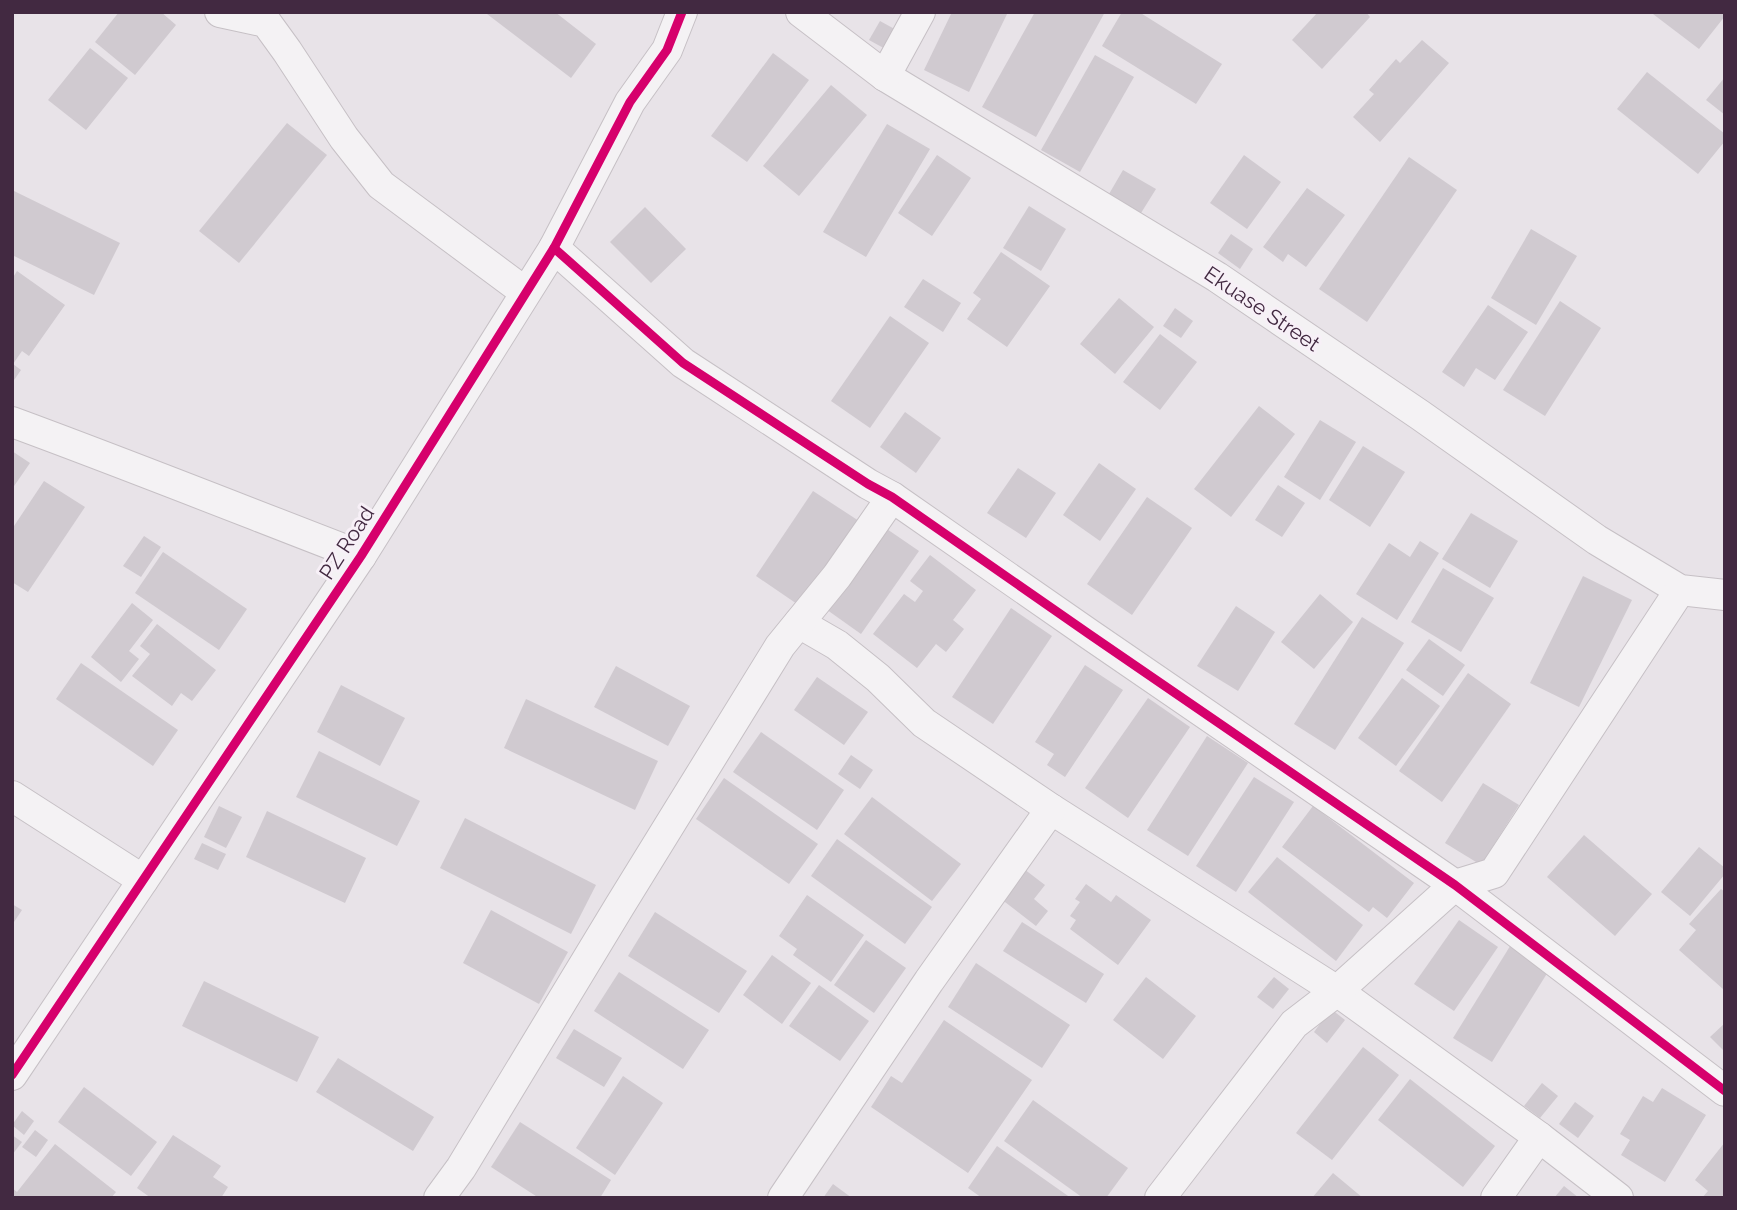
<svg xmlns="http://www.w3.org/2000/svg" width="1737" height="1210" viewBox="0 0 1737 1210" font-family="Raleway,sans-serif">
  <rect width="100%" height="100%" fill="#e8e3e8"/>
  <g fill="#d0cad0">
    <path d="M119 12H161L176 25 135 75 95 42Z"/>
    <path d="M488 12H555L596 44 571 78 487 14Z"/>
    <path d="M952 12H1008L969 92 924 70Z"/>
    <path d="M1035 12H1105L1036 137 982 107Z"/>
    <path d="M1122 12H1139L1222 64 1196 104 1102 46Z"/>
    <path d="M1318 12H1366L1370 17 1322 69 1292 40Z"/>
    <path d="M1655 12H1722L1725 16 1699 49 1653 14Z"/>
    <path d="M880 21 900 32 889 51 869 40Z"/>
    <path d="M1422 40 1449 63 1380 142 1353 117 1374 94 1369 90 1396 59 1400 63Z"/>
    <path d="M90 48 128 78 86 130 48 100Z"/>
    <path d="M773 53 809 80 747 162 711 136Z"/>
    <path d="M1095 55 1134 77 1080 172 1041 150Z"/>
    <path d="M1647 72 1725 134V141L1698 174 1617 109Z"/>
    <path d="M1725 77V115L1706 100Z"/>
    <path d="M831 85 867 115 799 196 763 166Z"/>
    <path d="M287 123 327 155 239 263 199 231Z"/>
    <path d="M887 124 930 149 866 257 823 232Z"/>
    <path d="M937 155 971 178 932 236 898 213Z"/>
    <path d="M1244 155 1281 182 1247 229 1210 203Z"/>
    <path d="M1409 157 1457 190 1367 322 1319 289Z"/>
    <path d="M1123 170 1156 189 1141 213 1109 194Z"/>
    <path d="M1307 188 1345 215 1306 267 1288 254 1283 262 1263 247Z"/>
    <path d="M12 190 120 243 94 295 12 255Z"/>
    <path d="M1029 206 1066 229 1041 271 1003 248Z"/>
    <path d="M645 207 686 249 651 283 610 242Z"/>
    <path d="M1531 229 1577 256 1536 325 1491 298Z"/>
    <path d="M1231 234 1253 249 1240 269 1218 253Z"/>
    <path d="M1001 252 1050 286 1007 347 967 319 981 299 973 293Z"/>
    <path d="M17 271 65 305 29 356 22 351 13 364 21 370 12 383V279Z"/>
    <path d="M923 279 961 303 943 332 904 307Z"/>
    <path d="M1119 298 1154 327 1115 374 1080 344Z"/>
    <path d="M1560 301 1601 328 1545 416 1503 390Z"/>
    <path d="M1488 305 1528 332 1495 380 1476 368 1464 387 1442 372Z"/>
    <path d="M1175 308 1193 321 1181 338 1163 326Z"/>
    <path d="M890 316 929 343 870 428 831 401Z"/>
    <path d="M1160 334 1197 362 1160 410 1123 382Z"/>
    <path d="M1259 406 1295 434 1231 517 1194 489Z"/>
    <path d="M905 412 941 438 916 473 880 447Z"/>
    <path d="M1320 420 1356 442 1320 500 1284 477Z"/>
    <path d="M1363 446 1405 472 1370 527 1329 500Z"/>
    <path d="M12 451 30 463 12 489Z"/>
    <path d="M1099 463 1136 489 1100 541 1063 515Z"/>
    <path d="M1018 468 1056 493 1026 538 987 513Z"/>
    <path d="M44 481 85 507 28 592 12 582V529Z"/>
    <path d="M1278 485 1305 503 1282 537 1255 520Z"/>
    <path d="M813 491 859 521 800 606 756 576Z"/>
    <path d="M1147 497 1192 528 1132 615 1087 584Z"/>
    <path d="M1471 513 1518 541 1490 588 1442 559Z"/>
    <path d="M881 525 919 551 861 634 823 607Z"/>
    <path d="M144 536 161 547 141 577 123 566Z"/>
    <path d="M1420 541 1439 553 1397 620 1356 594 1389 543 1410 557Z"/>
    <path d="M163 552 247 609 219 650 135 593Z"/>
    <path d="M930 555 976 590 953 620 964 629 946 652 936 644 917 668 873 634 904 594 915 602 923 591 910 581Z"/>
    <path d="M1443 568 1494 598 1461 652 1411 622Z"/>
    <path d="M1583 576 1632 600 1579 707 1530 683Z"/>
    <path d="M1320 594 1353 622 1314 669 1281 642Z"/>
    <path d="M132 603 153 620 129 651 139 659 121 682 91 657Z"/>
    <path d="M1236 606 1275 632 1238 691 1197 666Z"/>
    <path d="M1011 608 1052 636 993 724 952 697Z"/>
    <path d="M1362 617 1404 643 1335 750 1294 724Z"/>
    <path d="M157 624 216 670 192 701 181 693 172 706 132 676 150 654 140 646Z"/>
    <path d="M1429 639 1465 665 1443 696 1406 670Z"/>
    <path d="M81 663 178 730 153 766 56 699Z"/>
    <path d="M1085 665 1123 690 1065 777 1047 765 1054 754 1035 742Z"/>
    <path d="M616 666 690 706 668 746 594 707Z"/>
    <path d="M1468 673 1511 704 1442 802 1399 771Z"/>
    <path d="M817 677 868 712 844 745 794 710Z"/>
    <path d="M1402 678 1440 706 1396 766 1358 738Z"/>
    <path d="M341 685 405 718 380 766 317 732Z"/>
    <path d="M1148 698 1190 727 1128 818 1085 788Z"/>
    <path d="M526 699 658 761 635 810 504 748Z"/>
    <path d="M761 732 844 790 817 830 733 772Z"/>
    <path d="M1207 736 1248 763 1188 856 1147 830Z"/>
    <path d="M319 751 420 801 397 846 296 797Z"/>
    <path d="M851 755 873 770 860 789 838 774Z"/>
    <path d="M1254 777 1294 802 1236 892 1196 866Z"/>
    <path d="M724 778 818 844 789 884 696 819Z"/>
    <path d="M1483 783 1519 805 1481 865 1445 843Z"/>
    <path d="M872 797 961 864 932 901 844 834Z"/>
    <path d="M219 806 242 817 226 848 204 837Z"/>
    <path d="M1313 806 1414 883 1387 918 1373 907 1369 912 1282 847Z"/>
    <path d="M267 811 366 858 345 903 246 857Z"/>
    <path d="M465 818 596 885 571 934 440 868Z"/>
    <path d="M1584 835 1652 894 1615 936 1547 877Z"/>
    <path d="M837 839 932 907 905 944 811 876Z"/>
    <path d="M202 843 226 854 218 870 194 859Z"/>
    <path d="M1699 847 1725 868V874L1690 916 1661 892Z"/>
    <path d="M1277 857 1363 925 1336 961 1248 892Z"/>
    <path d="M1024 869 1045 885 1034 899 1048 911 1036 926 1001 899Z"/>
    <path d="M1086 884 1111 902 1116 895 1151 920 1118 965 1070 929 1076 920 1070 916 1080 902 1075 899Z"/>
    <path d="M1721 889 1725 892V987L1723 989 1679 950 1696 930 1689 924Z"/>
    <path d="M807 895 864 935 831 982 793 955 797 949 779 936Z"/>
    <path d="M12 904 22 910 12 925Z"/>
    <path d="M491 910 568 952 539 1004 463 963Z"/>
    <path d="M655 912 747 971 719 1013 628 956Z"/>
    <path d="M1459 920 1498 947 1454 1011 1414 984Z"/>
    <path d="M1022 922 1104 974 1086 1003 1003 951Z"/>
    <path d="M866 940 906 968 874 1013 834 985Z"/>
    <path d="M1512 943 1551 967 1492 1062 1453 1038Z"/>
    <path d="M772 955 811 983 782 1024 743 995Z"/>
    <path d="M976 963 1070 1025 1042 1068 948 1007Z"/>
    <path d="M619 972 709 1030 683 1069 594 1011Z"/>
    <path d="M1146 977 1196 1016 1163 1059 1113 1020Z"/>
    <path d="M1274 977 1289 989 1273 1009 1257 997Z"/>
    <path d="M204 981 319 1037 297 1082 182 1026Z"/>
    <path d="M819 985 869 1021 840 1061 789 1026Z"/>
    <path d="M1331 1009 1345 1020 1327 1043 1314 1032Z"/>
    <path d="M944 1020 1032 1080 968 1173 871 1107 891 1076 902 1083Z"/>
    <path d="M1725 1023V1052L1710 1037Z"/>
    <path d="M574 1029 622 1058 604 1087 556 1058Z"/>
    <path d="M1363 1047 1399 1075 1332 1160 1296 1133Z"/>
    <path d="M338 1058 434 1117 413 1151 316 1092Z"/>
    <path d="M623 1076 663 1103 615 1175 576 1148Z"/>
    <path d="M1410 1079 1495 1146 1463 1187 1378 1120Z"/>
    <path d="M1542 1083 1558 1096 1540 1118 1524 1106Z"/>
    <path d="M84 1087 157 1142 131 1176 58 1122Z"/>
    <path d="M1662 1088 1706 1115 1665 1182 1621 1155 1630 1140 1620 1134 1643 1096 1653 1102Z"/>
    <path d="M1033 1100 1128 1168 1106 1198H1083L1004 1141Z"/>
    <path d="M1575 1102 1594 1116 1578 1138 1559 1124Z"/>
    <path d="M22 1111 34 1121 24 1135 12 1125Z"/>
    <path d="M520 1122 611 1180 600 1198H539L491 1167Z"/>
    <path d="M35 1130 48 1140 36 1157 22 1147Z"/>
    <path d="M12 1135 22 1142 12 1155Z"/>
    <path d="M173 1135 221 1166 213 1177 228 1187 221 1198H151L137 1188Z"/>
    <path d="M1725 1142V1198H1702L1708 1191 1695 1180Z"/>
    <path d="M55 1144 116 1192 111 1198H12V1188L17 1192Z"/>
    <path d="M997 1146 1071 1198H982L968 1188Z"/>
    <path d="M1333 1173 1363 1198H1312Z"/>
    <path d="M833 1184 852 1198H823Z"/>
    <path d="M1564 1186 1579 1198H1554Z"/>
  </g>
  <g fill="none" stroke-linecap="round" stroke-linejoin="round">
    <g stroke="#c6c0c5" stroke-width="32">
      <g id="minor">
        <path d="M220 12 266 22 287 51 344 138 381 185 525 292"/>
        <path d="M801 12 885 76 1217 277 1420 415 1597 540 1680 590 1725 595"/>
        <path d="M885 76 920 12"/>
        <path d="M554 248 683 363 868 484 892 497 1089 634 1455 885 1725 1091"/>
        <path d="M12 422C129 465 244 511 361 556"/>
        <path d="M799 623 837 645 878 678 924 723 1051 809 1337 991 1539 1137 1618 1198"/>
        <path d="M12 796 143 880"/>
        <path d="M12 1075 361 556 554 248 630 102 667 50 682 12"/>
        <path d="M439 1198 461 1168 619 907 780 646 837 576 892 497"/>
        <path d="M783 1198 929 981 1051 809"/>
        <path d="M1160 1198 1294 1024 1337 991 1455 885 1494 873 1680 590"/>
        <path d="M1496 1198 1539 1137"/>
      </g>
    </g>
    <use href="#minor" stroke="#f4f2f4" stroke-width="30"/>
    <g stroke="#f7f0f7" stroke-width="13">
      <g id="cycleway">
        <path d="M554 248 683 363 868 484 892 497 1089 634 1455 885 1725 1091"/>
        <path d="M12 1075 361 556 554 248 630 102 667 50 682 12"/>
      </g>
    </g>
    <use href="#cycleway" stroke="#d6006c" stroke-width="9"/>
  </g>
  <g text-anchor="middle" stroke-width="6" stroke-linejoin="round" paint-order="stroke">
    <g font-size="21" fill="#422941" stroke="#f7f0f7">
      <text transform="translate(1262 309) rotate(34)" y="7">Ekuase Street</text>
      <text transform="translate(347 543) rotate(-57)" y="7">PZ Road</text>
    </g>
  </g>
  <rect width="1737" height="1210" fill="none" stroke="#422941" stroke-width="28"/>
</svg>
